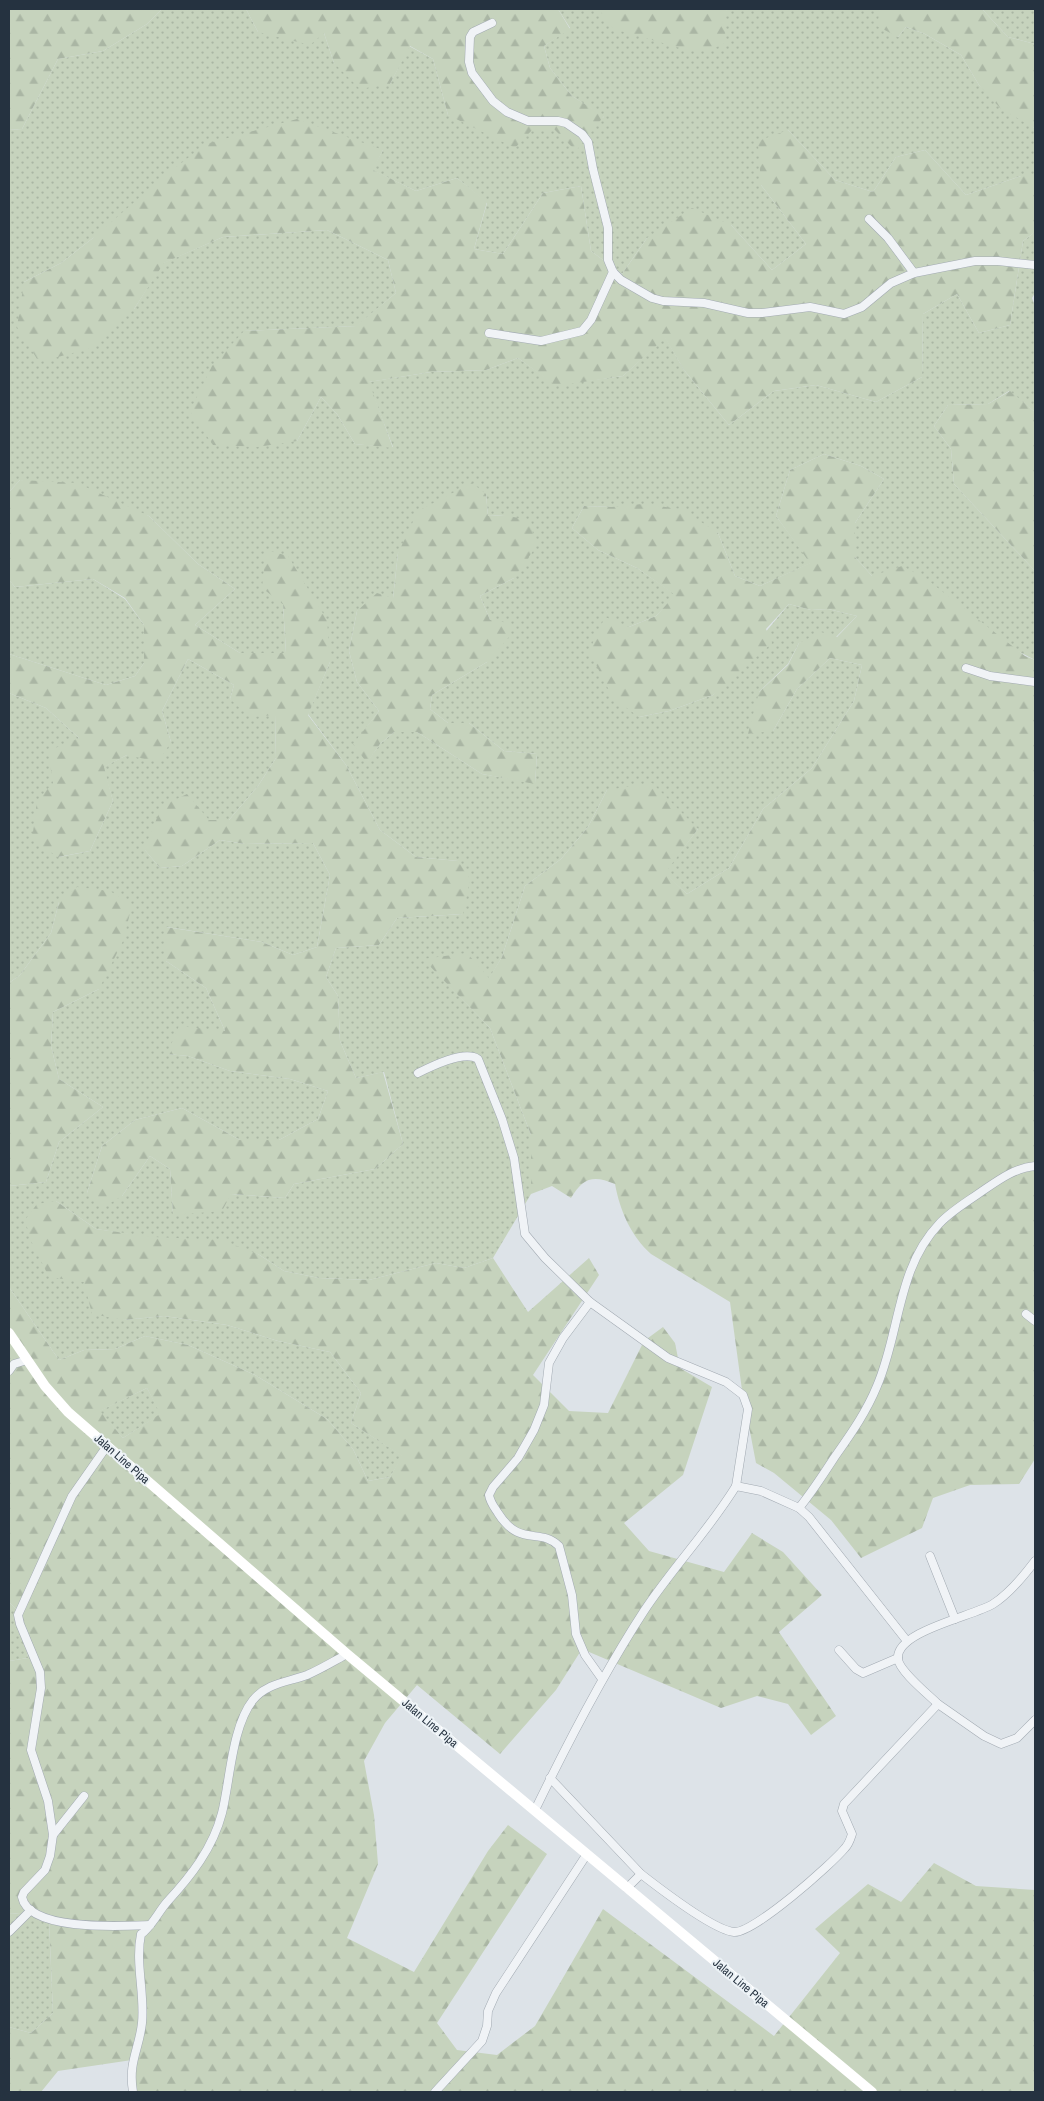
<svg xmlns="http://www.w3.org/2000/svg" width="1044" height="2101" viewBox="0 0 1044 2101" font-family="'Archivo Narrow',sans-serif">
  <defs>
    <pattern id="grass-dots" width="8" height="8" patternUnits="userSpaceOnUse" patternTransform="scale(1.25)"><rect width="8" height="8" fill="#c6d3bd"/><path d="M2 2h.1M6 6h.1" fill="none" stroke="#aab6a4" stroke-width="1.8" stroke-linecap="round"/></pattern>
    <pattern id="forest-firs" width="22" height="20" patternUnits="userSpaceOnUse" patternTransform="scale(1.25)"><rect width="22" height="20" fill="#c6d3bd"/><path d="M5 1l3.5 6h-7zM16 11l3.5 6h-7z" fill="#aab6a4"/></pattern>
  </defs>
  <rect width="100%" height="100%" fill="#dde3e8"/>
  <g fill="url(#grass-dots)" fill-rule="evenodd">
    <path d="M162 9H246L258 32 324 33 334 63 390 84 409 46 433 59 448 115 533 129H554L604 117 572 96 550 68 544 46 570 28 558 9H602L601 11 879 9 898 37 906 27 925 34 961 55 979 85 1034 128 1035 126V176H1021L966 195 925 150 896 157 873 192 835 180 788 130 761 185 806 244 772 270 731 225 647 238 622 274 591 251 581 186 543 193 503 254 474 249 487 203 457 178 416 191 372 170 383 150 93 238 61 263 24 282 134 309 163 263 223 237 327 230 388 260 396 293 357 326 244 331 297 441 321 397 337 414 355 444 393 447 368 382 431 372 486 370 518 358 556 385 623 376 665 337 684 370 729 425 774 391 816 385 876 402 922 377 923 314 957 294 979 333 1010 325 1023 241 1035 232V293L1032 298 1035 306V412L1009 391 988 404 948 405 934 426 951 449 954 484 1035 571V660L872 576 855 557V523L884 479 861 466 824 454 790 470 776 516 811 563 760 586 735 576 718 533 612 507 584 506 572 528 598 550 637 568 676 595 656 616 629 627 639 717 669 711 713 695 789 604 811 610 828 609 857 616 836 637 799 643 788 664 759 692 773 731 797 689 830 658 862 665 854 701 812 768 763 809 729 868 687 894 664 873 698 829 607 790 588 827 561 859 525 886 502 957 489 979 424 959 490 1028 531 1135V1194L493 1258 464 1268 436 1263 369 1280 319 1278 284 1271 258 1254 96 1229 56 1201 84 1282 124 1320 164 1316 227 1325 278 1341 330 1352 361 1393 351 1423 403 1456 390 1477 368 1481 353 1449 327 1419 255 1375 188 1345 145 1336 115 1349 84 1350 59 1360 9 1287V1186L46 1182 59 1142 103 1107 59 1079 51 1046 53 1012 99 989 59 902 51 933 20 975 9 983V693L46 708 79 738 53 783 59 857 90 851 113 801 103 767 127 755 171 742 162 711 188 659 234 685 230 699 275 715 276 758 258 786 229 820H209L145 850 160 868 182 866 220 840 245 844 313 843 330 875 317 947 293 955 262 942 167 927 166 961 206 988 225 1031 168 1054 188 1056 230 1071 290 1079 328 1091 318 1119 279 1140H240L182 1108 135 1120 102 1146 87 1193 122 1196 150 1156 170 1169 173 1214 231 1194 285 1198 294 1184 375 1169 403 1144 384 1072 356 1078 340 1041 338 996 326 977 336 948 379 945 397 918 463 914 458 861 416 857 380 830 346 765 308 714 330 662 283 604 286 653H240L195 625 235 589 198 564 149 516 20 480 9 492V130L22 129 58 59 103 51 147 24ZM486 494 488 516 505 515 514 578 480 596 490 620 487 662 432 695 430 709 448 723H469L504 751 537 754 535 783 482 774 417 732H394L380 744 367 762 354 744 379 711 357 682 349 651 357 611 393 598 398 553Z"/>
    <path d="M982 9H1035V44L1008 37Z"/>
    <path d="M93 579 125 599 144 625V663L135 676 106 685 9 654V580L15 587Z"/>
    <path d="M147 1388 161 1414 123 1438 99 1411Z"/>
    <path d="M9 1602 21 1614 28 1658 9 1661Z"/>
    <path d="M32 1912 49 1920 53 2013 31 2033 9 2027V1914Z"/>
  </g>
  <g fill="url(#forest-firs)" fill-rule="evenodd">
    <path d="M9 9H162L147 24 103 51 58 59 22 129 9 130Z"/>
    <path d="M246 9H558L570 29 544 46 550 68 572 96 604 116 576 151 554 129H533L515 148 448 115 433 59 410 46 390 84 360 89 334 63 324 33 310 45 258 32Z"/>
    <path d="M602 9H726L725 43 710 50H687L614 29 600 11Z"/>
    <path d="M879 9H982L1008 37 1035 44V126L1034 128 1000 108 979 85 961 55 925 34 906 27 898 37 877 26 880 11Z"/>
    <path d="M297 119 383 150 373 170 416 191 457 178 487 202 474 249 503 254 543 193 581 186 591 251 622 274 647 238 692 208 731 225 772 270 806 244 761 185 758 141 788 130 835 180 873 192 896 157 925 150 966 195 1021 176H1035V232L1023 241 1010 325 979 333 957 294 923 314 922 377 876 402 816 385 774 391 729 425 684 370 665 338 623 376 556 386 518 358 486 370 431 372 369 382 393 448 355 444 337 414 321 397 297 441 257 447 213 445 190 411 212 366 244 331 356 326 396 293 388 260 327 230 223 237 164 263 134 309 88 349 39 362 17 327 24 282 61 263 93 238 162 178 206 144Z"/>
    <path d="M1010 391 1035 412V571L954 484 951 449 934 426 948 405 988 404Z"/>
    <path d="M824 454 861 466 884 479 855 523V557L872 576 902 566 925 578 1025 656 1035 660V1459L1019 1484 970 1485 933 1498 922 1528 861 1558 831 1520 774 1473 756 1463 742 1390 730 1302 651 1254C631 1236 620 1211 615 1184 594 1175 583 1177 571 1198L552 1186 531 1194V1135L490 1028 423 959 467 953 489 978 502 957 525 886 561 859 588 827 607 790 652 783 698 829 665 873 687 894 729 868 763 809 812 768 854 701 862 665 830 658 797 689 773 731 748 734 759 692 788 665 799 643 821 632 837 637 857 616 828 609 811 610 789 604 766 629 772 643 713 695 669 711 639 717 613 698 589 651 605 617 629 627 656 616 675 595 637 568 598 550 572 528 584 506 612 507 642 504 681 509 718 533 735 576 760 586 810 563 776 516 790 470Z"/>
    <path d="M20 480 77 483 149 516 198 564 235 589 195 625 240 653H286L283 604 262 588 266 550 288 556 327 620 330 662 308 715 346 765 380 830 416 857 458 861 470 879 463 914 397 918 379 945 336 948 326 977 338 996 340 1041 356 1078 383 1072 403 1144 375 1169 294 1184 285 1198 231 1194 222 1211 173 1215 170 1169 150 1156 122 1196 102 1208 87 1193 102 1146 135 1120 182 1108 240 1140H279L318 1119 328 1091 290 1079 230 1071 188 1056 167 1054 179 1026 225 1031 206 988 166 961V927L262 942 293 955 317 947 330 875 313 843 245 844 220 840 182 866 160 868 144 849 162 806 187 794 209 820H229L258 786 276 758 275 715 250 717 230 699 234 685 188 659 162 711 171 742 158 762 127 755 104 767 113 801 90 851 58 857 32 840 37 801 53 783 48 751 79 738 46 708 9 693V654L106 685 135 676 144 663V625L125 598 93 579 15 587 9 580V492Z"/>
    <path d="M472 483 486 494 488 516 505 515 531 521 535 548 514 578 480 596 490 620 509 623V637L487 662 432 695 430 709 448 723H469L504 751 537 754 535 784 482 774 417 732H394L380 744 367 763 353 744 379 711 357 682 349 651 357 611 377 593 393 598 398 553 418 511Z"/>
    <path d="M77 887 110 891 132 905 123 941 99 989 53 1012 51 1046 59 1079 103 1107 59 1142 46 1182 9 1186V983L20 975 51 933 59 902Z"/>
    <path d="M56 1201 96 1229 154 1237 221 1240 258 1254 284 1271 319 1278 369 1280 436 1263 464 1268 493 1258 528 1312 589 1258 599 1275 533 1375 569 1411 608 1413 644 1341 663 1327 675 1343 680 1368 712 1387 683 1475 624 1523 649 1551 724 1572 752 1533 783 1552 822 1595 779 1632 836 1716 811 1735 788 1704 757 1696 721 1708 582 1649 556 1690 500 1754 417 1685 385 1723 364 1761 374 1815 378 1864 347 1938 414 1972 488 1851 508 1825 547 1854 437 2023 457 2050 497 2055 535 2026 603 1909 774 2036 840 1953 815 1929 868 1884 901 1902 934 1863 976 1886 1035 1890V2092H137L132 2060 58 2071 41 2092H9V2027L31 2033 53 2013 49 1920 32 1912 9 1914V1661L28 1658 21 1614 9 1602V1287L59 1360 84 1350 115 1349 145 1336 188 1345 255 1375 327 1419 353 1449 368 1481 390 1477 402 1456 351 1423 361 1393 330 1352 278 1341 227 1325 164 1316 124 1320 92 1314 84 1282 49 1277 31 1241 25 1220 37 1204ZM147 1388 160 1414 123 1438 100 1411Z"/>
  </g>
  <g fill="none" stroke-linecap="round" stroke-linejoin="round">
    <g stroke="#a2aab2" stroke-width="9">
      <g id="minor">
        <path d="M492 23 473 32 470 37 469 62 472 73 493 101 507 112 528 121H558L566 123 582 134 588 142 593 169 608 228V260L613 272 621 280 652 298 663 301 704 303 748 313H762L810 307 844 314 862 307 891 283 914 273 975 261H998L1035 265"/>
        <path d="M869 219 888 238 914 273"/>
        <path d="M489 333 541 341 582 331 591 320 613 272"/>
        <path d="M966 668 990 676 1035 682"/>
        <path d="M418 1073C432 1066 464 1050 478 1059L502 1119 514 1158 525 1234 545 1258 590 1302"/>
        <path d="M1026 1314 1035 1321"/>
        <path d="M9 1371 14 1364 27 1360"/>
        <path d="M107 1446 72 1496 18 1615 20 1624 40 1672 41 1688 31 1750 48 1801 53 1835 50 1856 45 1870 24 1892 22 1897C29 1932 123 1926 150 1925"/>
        <path d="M799 1508 809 1517 907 1641"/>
        <path d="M930 1556 955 1619"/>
        <path d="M839 1650 856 1669 863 1673 898 1658"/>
        <path d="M602 1679 585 1655 576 1634 572 1595 559 1546C540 1527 520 1548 498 1513 494 1507 490 1502 489 1495L493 1487 518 1458 534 1430 544 1405 549 1363 563 1338 590 1302 668 1358 726 1382 743 1395 748 1409 736 1486"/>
        <path d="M938 1704C929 1695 899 1671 898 1659 895 1631 974 1616 993 1604 1010 1593 1023 1577 1035 1561"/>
        <path d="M550 1778 641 1874"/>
        <path d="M535 1810C568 1742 603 1674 644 1611 673 1567 709 1530 736 1486L761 1491 799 1508C812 1492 823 1475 834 1458 850 1435 866 1413 877 1386 900 1333 897 1268 939 1224 950 1212 965 1203 978 1194 996 1182 1013 1168 1035 1166"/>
        <path d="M53 1835 84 1796"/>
        <path d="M627 1888 641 1874C659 1888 714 1930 734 1932 753 1934 832 1864 845 1848 849 1844 850 1840 852 1834L842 1811 844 1804 938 1704 984 1736 1001 1744 1017 1738 1035 1720"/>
        <path d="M9 1932 31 1910"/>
        <path d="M133 2092C128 2062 139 2050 142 2023 145 1994 135 1963 141 1934 150 1929 159 1911 167 1902 191 1876 213 1848 222 1813 230 1781 232 1726 253 1700 267 1683 288 1682 307 1675 321 1669 334 1661 347 1654"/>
        <path d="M435 2092 482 2041 487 2026 488 2011 496 1993 587 1854"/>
      </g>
    </g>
    <use href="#minor" stroke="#f0f3f6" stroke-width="8"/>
    <path stroke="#fff" stroke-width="10" d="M9 1333 45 1386 68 1412 91 1432 347 1654 872 2092"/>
  </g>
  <g text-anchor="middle" stroke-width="4" stroke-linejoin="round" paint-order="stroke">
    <g font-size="12" fill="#253240" stroke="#ecf2f6">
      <text transform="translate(122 1459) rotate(41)" y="4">Jalan Line Pipa</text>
      <text transform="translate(430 1723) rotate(40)" y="4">Jalan Line Pipa</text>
      <text transform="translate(741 1983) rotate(40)" y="4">Jalan Line Pipa</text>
    </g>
  </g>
  <rect width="1044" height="2101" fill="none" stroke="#253240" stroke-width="20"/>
</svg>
